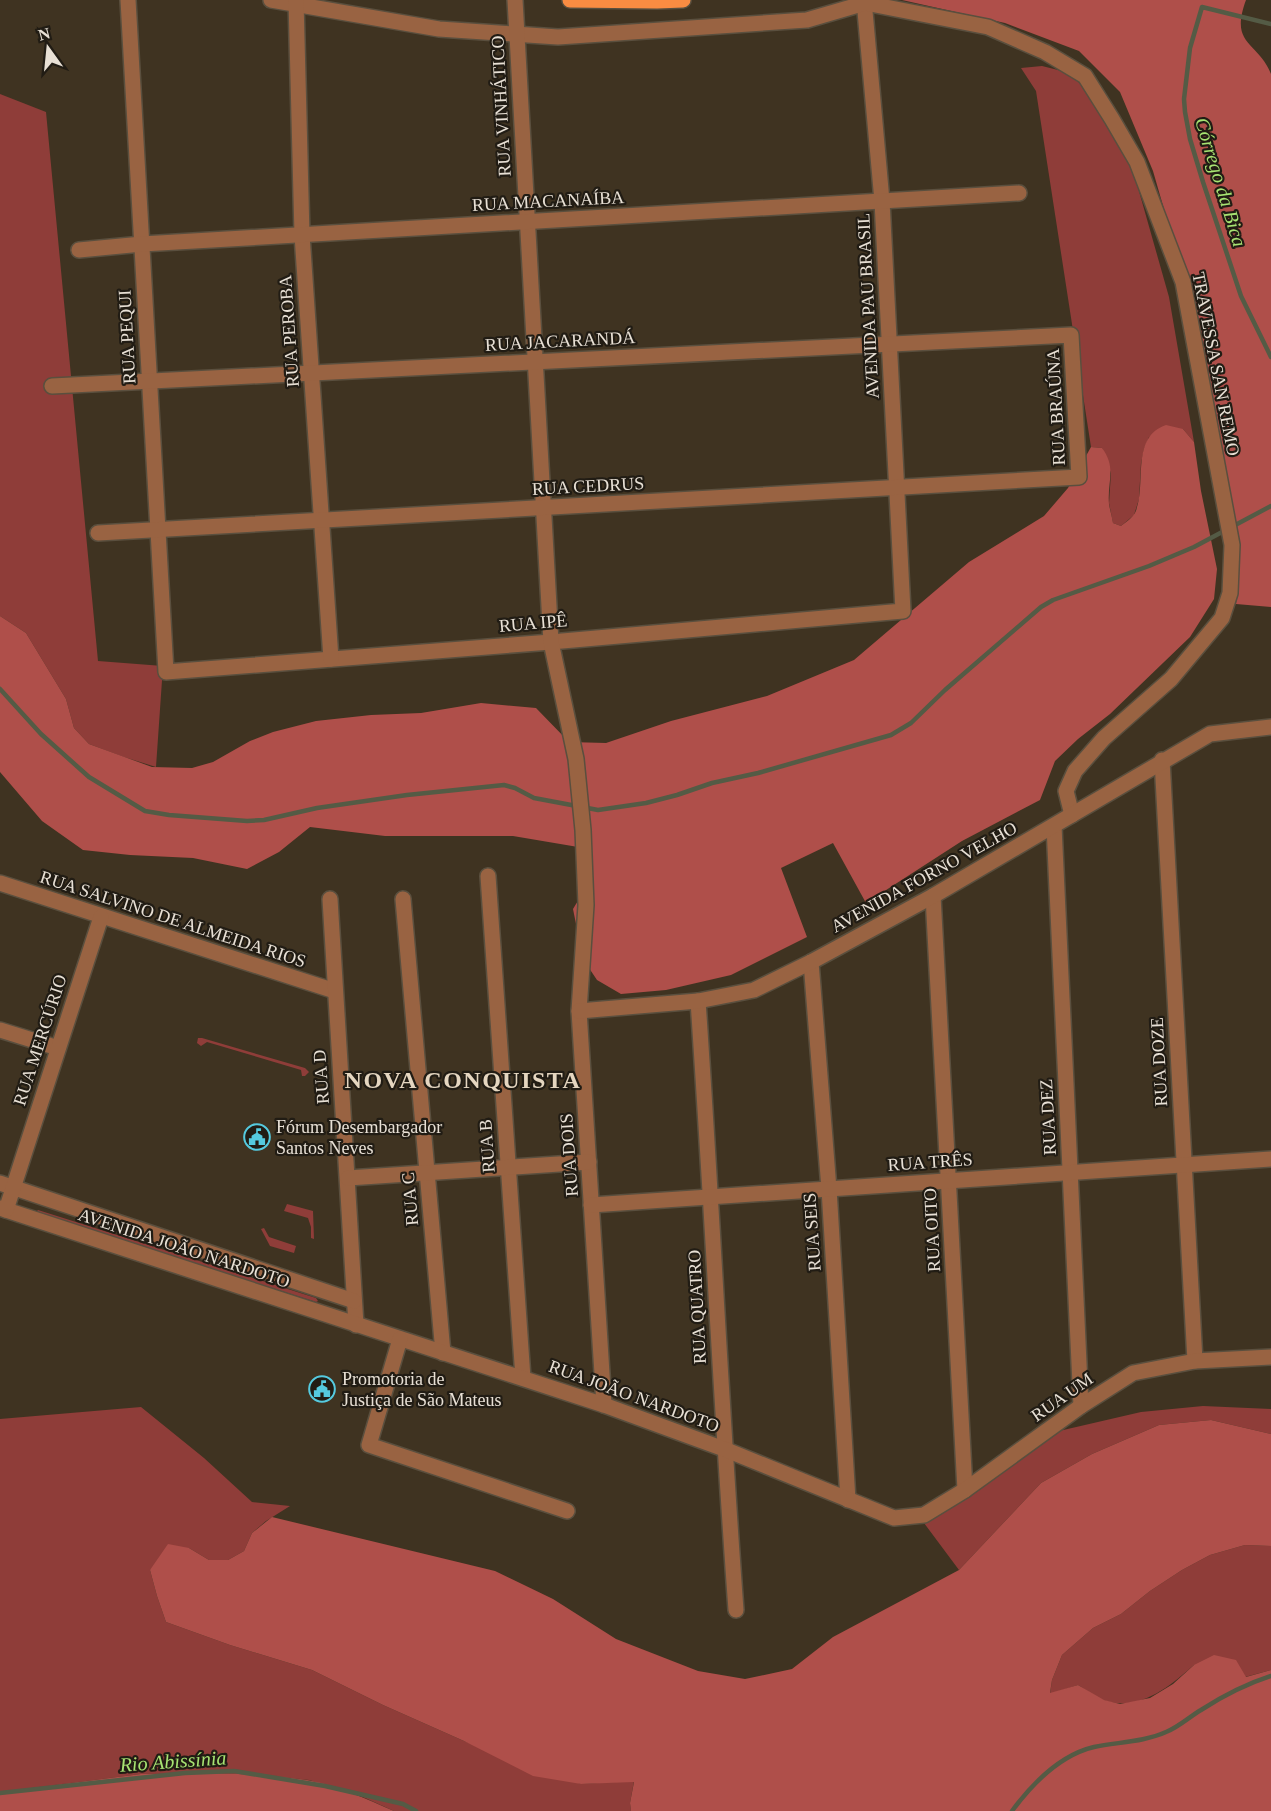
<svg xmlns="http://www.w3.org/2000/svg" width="1271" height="1811" viewBox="0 0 1271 1811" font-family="Georgia,serif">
  <rect width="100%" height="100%" fill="#3f3321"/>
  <g fill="#8f3d39">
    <path d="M1042 66 1070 73 1102 107 1133 170 1169 297 1194 442 1183 429 1149 437 1144 449 1141 463 1139 499 1134 515 1121 526 1113 523 1109 503 1111 473 1102 448 1091 447 1036 91 1021 68Z"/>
    <path d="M0 94 46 112 98 661 163 666 156 767 124 757 89 744 74 728 66 699 26 633 0 616Z"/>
    <path d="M198 1038H202L305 1068 309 1072 305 1076H302L301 1070 207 1042 201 1046 197 1043Z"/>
    <path d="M287 1204 313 1211 314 1239 311 1238V1227L308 1218 284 1211Z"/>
    <path d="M38 1210 316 1298 318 1301 316 1302 38 1214 36 1212Z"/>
    <path d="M264 1228 269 1237 296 1246 294 1253 270 1246 261 1229Z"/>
    <path d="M1203 1406 1271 1409V1434L1211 1420 1159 1425 1092 1454 1041 1483 959 1570 924 1523 1059 1431 1141 1412Z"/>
    <path d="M141 1407 204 1458 252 1502 290 1506 266 1521 252 1533 244 1551 228 1560H209L189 1548 150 1570 157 1596 166 1622 230 1645 312 1670 383 1705 464 1741 581 1784 634 1781 630 1803 631 1811H394L354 1793 309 1780 264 1775 210 1773 141 1774 0 1792V1419Z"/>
    <path d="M1245 1545 1271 1546V1670L1245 1677 1194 1665C1170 1686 1141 1711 1106 1701 1096 1698 1087 1690 1078 1685L1050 1694 1052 1680 1062 1655 1093 1628 1121 1614 1150 1591 1182 1570 1210 1555Z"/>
  </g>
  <g fill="#af4f4a">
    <path d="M902 0H1246C1229 46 1258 41 1271 74V607L1236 604 1238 578 1170 230 1153 171 1120 92 1079 51 1005 23Z"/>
    <path d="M1166 425 1183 429 1194 442 1201 491 1217 569 1214 599 1190 637 1110 714 1078 739 1055 761 1040 800 962 841 866 903 833 843 781 868 807 937 731 975 666 990 621 994 597 980 583 959 573 909 582 894 578 847 513 836H385L310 827 279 852 247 869 193 858 130 855 83 850 42 821 0 772V616L26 633 66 699 74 728 89 744 152 767 192 768 213 762 250 741 273 732 316 721 371 715 421 713 481 703 536 708 569 742 606 743 671 721 767 696 854 660 969 562 1044 516 1068 488 1091 447 1102 448C1117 468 1107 482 1109 504 1110 510 1112 517 1113 523L1121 526C1126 522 1132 518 1135 513 1148 485 1129 438 1166 425Z"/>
    <path d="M1211 1420 1271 1434V1546L1245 1545 1210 1555 1182 1570 1150 1591 1121 1614 1093 1628 1062 1655 1052 1680 1050 1693 1078 1685 1104 1700 1120 1704 1150 1698 1173 1684 1194 1665 1214 1655 1236 1660 1246 1677 1271 1670V1811H631L630 1803 634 1782 581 1784 533 1776 464 1741 383 1705 312 1670 230 1645 166 1622 157 1596 150 1570 168 1544 189 1548 209 1560H228L244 1551 252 1533 272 1517 495 1571 553 1599 616 1639 698 1671 745 1679 792 1669 833 1637 959 1570 1041 1483 1092 1454 1159 1425Z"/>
    <path d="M210 1773C242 1774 275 1775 307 1780 337 1785 366 1799 394 1811H0V1792L141 1774Z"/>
  </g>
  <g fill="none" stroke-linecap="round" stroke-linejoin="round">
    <g stroke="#545b45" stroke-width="4.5">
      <path d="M1271 24 1202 7 1190 48 1184 99 1185 112 1190 139 1203 182 1241 296 1271 357"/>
      <path d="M0 689 41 734 89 777 145 811 169 815 247 821 264 820 317 808 407 795 504 785 515 788 534 798 598 810 646 803 677 795 712 783 758 773 891 735 911 723 945 690 1041 607 1053 600 1149 566 1194 547 1271 506"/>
      <path d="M0 1793 185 1773 234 1771 325 1786 403 1804 416 1811"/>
      <path d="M1012 1811C1032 1784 1060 1755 1094 1747 1118 1742 1144 1742 1166 1732 1179 1727 1189 1717 1201 1710 1223 1696 1246 1684 1271 1676"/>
    </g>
    <g stroke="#5a4f3e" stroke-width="18">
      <g id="minor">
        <path d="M128 0 166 672 551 642 903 611 882 201 864 0"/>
        <path d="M271 0 439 29 558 37 807 20 865 3 988 27 1045 52 1085 76 1112 119 1137 162 1183 282 1232 545 1230 593 1222 618 1171 679 1104 738 1075 771 1066 791 1072 815"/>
        <path d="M296 0 302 235 331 659"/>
        <path d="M515 0 551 642 576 759 583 830 586 905 579 1011 604 1405"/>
        <path d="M79 250 142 244 1019 193"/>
        <path d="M52 386 1071 335 1079 477 98 533"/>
        <path d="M1162 760 1195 1361"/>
        <path d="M1054 826 1081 1406"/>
        <path d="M488 876 523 1378"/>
        <path d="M0 883 335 991"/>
        <path d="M933 896 965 1490"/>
        <path d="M330 899 356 1325"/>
        <path d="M403 899 443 1353"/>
        <path d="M811 962 829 1189 848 1500"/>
        <path d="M698 1001C712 1204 721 1407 736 1610"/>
        <path d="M579 1011 698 1001 754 990 811 962 933 896 1210 734 1271 727"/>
        <path d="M0 1030 58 1048"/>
        <path d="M348 1178 589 1162"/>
        <path d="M0 1183 354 1301"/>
        <path d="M591 1205 1271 1159"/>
        <path d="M0 1208 604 1405 724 1449 894 1518 924 1515 965 1490 1081 1406 1133 1373 1195 1361 1271 1357"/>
        <path d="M6 1210 101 917"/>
        <path d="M400 1339 369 1445 567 1511"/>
      </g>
    </g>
    <g stroke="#5a4f3e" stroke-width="18">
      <path id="major" d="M570 0 657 1 683 0"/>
    </g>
    <use href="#minor" stroke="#996342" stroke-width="15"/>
    <use href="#major" stroke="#fa8c42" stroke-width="15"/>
  </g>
  <defs>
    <g id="civic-ring" transform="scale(1.35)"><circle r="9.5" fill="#211c14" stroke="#55cadf" stroke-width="1.5"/><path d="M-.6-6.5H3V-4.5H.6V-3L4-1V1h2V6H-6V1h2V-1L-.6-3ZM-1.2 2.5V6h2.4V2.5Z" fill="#55cadf"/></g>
  </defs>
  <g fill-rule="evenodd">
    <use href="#civic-ring" x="257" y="1137"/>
    <use href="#civic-ring" x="322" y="1389"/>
  </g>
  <g text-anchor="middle" stroke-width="4.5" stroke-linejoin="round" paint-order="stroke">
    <g font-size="18" fill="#e8e0d5" stroke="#211c14">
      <text transform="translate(501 106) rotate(-93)" y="6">RUA VINHÁTICO</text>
      <text transform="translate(548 201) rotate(-3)" y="6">RUA MACANAÍBA</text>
      <text transform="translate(868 306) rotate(-93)" y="6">AVENIDA PAU BRASIL</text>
      <text transform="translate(289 331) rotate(-94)" y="6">RUA PEROBA</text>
      <text transform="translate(127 337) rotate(-93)" y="6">RUA PEQUI</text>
      <text transform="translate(560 341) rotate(-3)" y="6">RUA JACARANDÁ</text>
      <text transform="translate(1216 364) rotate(79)" y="6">TRAVESSA SAN REMO</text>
      <text transform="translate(1056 407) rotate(-93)" y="6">RUA BRAÚNA</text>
      <text transform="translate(588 486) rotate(-3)" y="6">RUA CEDRUS</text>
      <text transform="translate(533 623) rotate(-5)" y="6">RUA IPÊ</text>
      <text transform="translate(924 877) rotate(-29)" y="6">AVENIDA FORNO VELHO</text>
      <text transform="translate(173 919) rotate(18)" y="6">RUA SALVINO DE ALMEIDA RIOS</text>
      <text transform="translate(40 1040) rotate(-72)" y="6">RUA MERCÚRIO</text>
      <text transform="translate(1159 1062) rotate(-93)" y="6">RUA DOZE</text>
      <text transform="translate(321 1077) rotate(-94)" y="6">RUA D</text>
      <text transform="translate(1048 1117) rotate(-93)" y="6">RUA DEZ</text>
      <text transform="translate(487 1146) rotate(-94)" y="6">RUA B</text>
      <text transform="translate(569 1155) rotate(-94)" y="6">RUA DOIS</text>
      <text transform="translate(930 1162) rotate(-4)" y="6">RUA TRÊS</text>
      <text transform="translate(410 1199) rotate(-95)" y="6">RUA C</text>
      <text transform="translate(932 1230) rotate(-93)" y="6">RUA OITO</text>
      <text transform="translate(812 1232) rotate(-94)" y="6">RUA SEIS</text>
      <text transform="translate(184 1248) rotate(18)" y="6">AVENIDA JOÃO NARDOTO</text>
      <text transform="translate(697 1307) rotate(-93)" y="6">RUA QUATRO</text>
      <text transform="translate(634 1396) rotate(20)" y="6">RUA JOÃO NARDOTO</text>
      <text transform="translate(1062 1397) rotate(-35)" y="6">RUA UM</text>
    </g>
    <g font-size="18" fill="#e8e0d5" stroke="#211c14" text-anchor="start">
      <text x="276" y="1133">Fórum Desembargador<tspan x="276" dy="21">Santos Neves</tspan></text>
      <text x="342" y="1385">Promotoria de<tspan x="342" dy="21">Justiça de São Mateus</tspan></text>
    </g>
    <g font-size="20" font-style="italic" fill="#a7e372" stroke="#211c14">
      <text transform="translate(1221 182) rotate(73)" y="7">Córrego da Bica</text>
      <text transform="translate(173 1761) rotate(-4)" y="7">Rio Abissínia</text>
    </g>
    <g font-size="24" font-weight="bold" letter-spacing="1.5" fill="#e5d6c0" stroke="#211c14">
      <text x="463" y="1088">NOVA CONQUISTA</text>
    </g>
  </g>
  <g transform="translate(48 48) rotate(345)" stroke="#211c14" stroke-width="4.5" paint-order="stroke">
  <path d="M0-4.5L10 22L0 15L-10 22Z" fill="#e8e0d5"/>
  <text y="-9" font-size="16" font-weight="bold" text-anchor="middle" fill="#e8e0d5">N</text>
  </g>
</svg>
